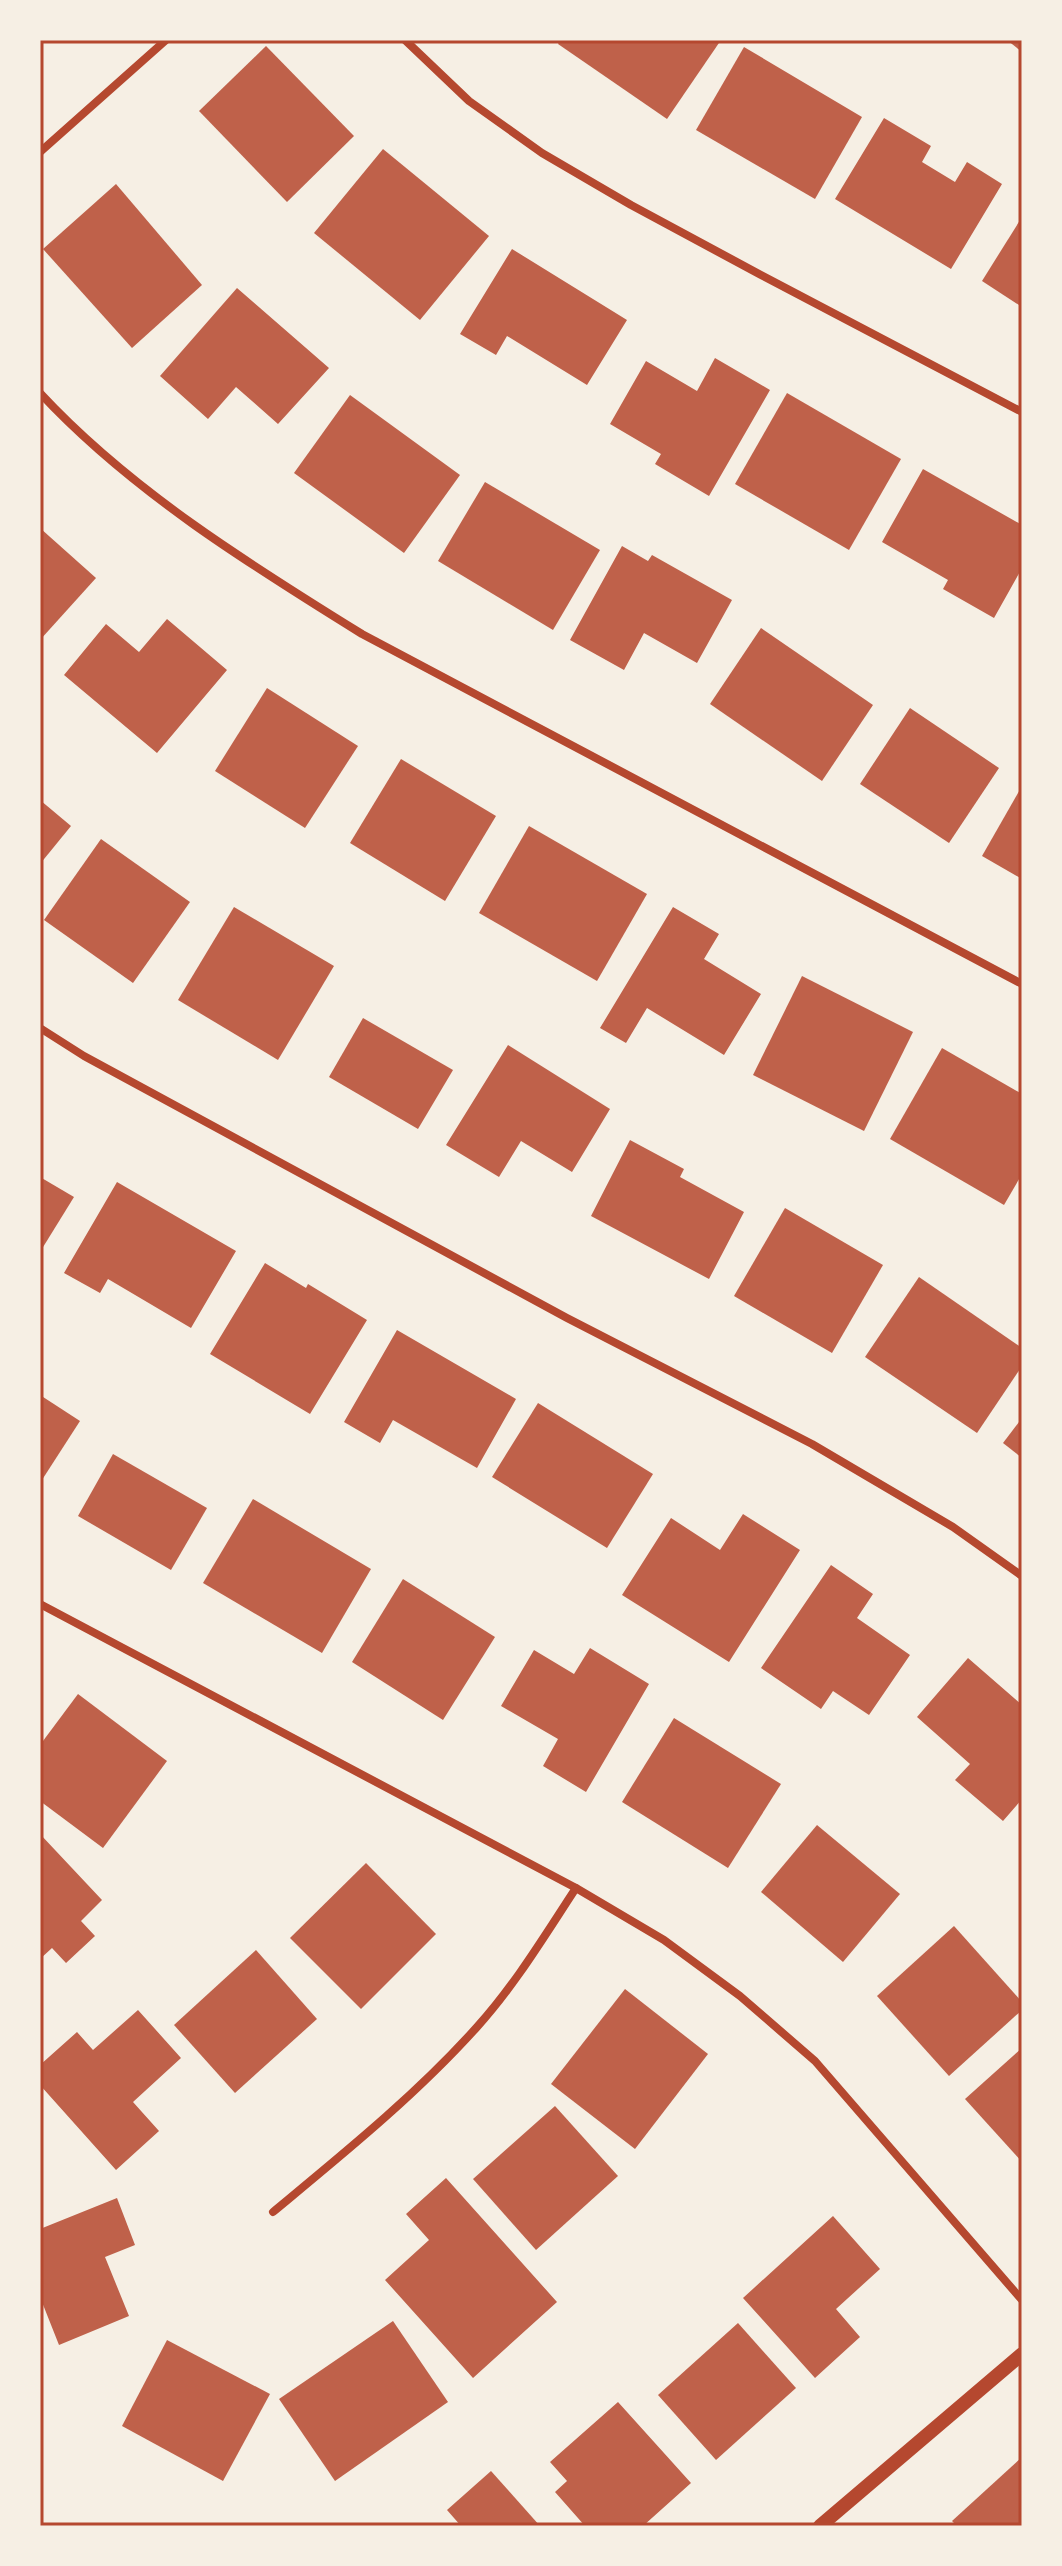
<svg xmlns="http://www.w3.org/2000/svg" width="1062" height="2566" viewBox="0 0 1062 2566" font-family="Inter,sans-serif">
  <rect width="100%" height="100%" fill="#f6efe4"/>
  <g fill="#bf614a">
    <path d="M560 40H721L667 119 558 44Z"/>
    <path d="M1007 40H1022V52Z"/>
    <path d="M266 46 354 136 287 202 199 111Z"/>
    <path d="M744 47 862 117 815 199 696 130Z"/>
    <path d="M884 118 931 146 922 162 955 182 967 162 1002 184 951 269 835 199Z"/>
    <path d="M383 149 489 236 420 320 314 233Z"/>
    <path d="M116 184 202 285 132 348 43 249Z"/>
    <path d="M1022 217V307L982 281Z"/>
    <path d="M512 249 627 320 587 385 507 336 496 355 460 334Z"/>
    <path d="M237 288 329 368 278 424 236 387 208 419 160 376Z"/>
    <path d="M715 358 770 390 709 496 655 464 661 454 610 424 646 361 697 391Z"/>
    <path d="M787 393 901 459 849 550 735 484Z"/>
    <path d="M350 395 460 475 404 553 294 473Z"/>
    <path d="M923 469 1022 525V568L994 618 943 589 948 580 882 542Z"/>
    <path d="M485 482 600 550 553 630 438 561Z"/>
    <path d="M40 528 96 578 40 640Z"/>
    <path d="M622 546 648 561 652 555 732 600 697 663 644 633 624 670 570 640Z"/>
    <path d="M167 619 227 670 157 753 64 675 106 624 139 652Z"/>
    <path d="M761 628 873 705 822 781 710 704Z"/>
    <path d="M267 688 358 746 305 828 215 771Z"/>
    <path d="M910 708 999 768 949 843 860 784Z"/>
    <path d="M401 759 496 816 445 901 350 843Z"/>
    <path d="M1022 786V879L982 856Z"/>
    <path d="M40 800 71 826 40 864Z"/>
    <path d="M529 826 647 894 597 981 479 913Z"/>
    <path d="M101 839 190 902 133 983 44 920Z"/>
    <path d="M234 907 334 966 278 1060 178 1000Z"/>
    <path d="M673 907 719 934 704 959 761 994 724 1055 647 1008 626 1043 600 1028Z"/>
    <path d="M802 976 913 1032 864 1131 753 1075Z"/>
    <path d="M363 1018 453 1070 418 1129 329 1077Z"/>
    <path d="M508 1045 610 1109 572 1172 521 1141 499 1177 446 1145Z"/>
    <path d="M942 1048 1022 1094V1174L1004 1205 890 1139Z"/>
    <path d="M630 1140 684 1169 680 1177 744 1212 709 1279 591 1216Z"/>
    <path d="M40 1177 74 1197 40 1252Z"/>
    <path d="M117 1182 236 1251 191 1328 108 1279 100 1293 64 1273Z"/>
    <path d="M785 1208 883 1265 832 1353 734 1296Z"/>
    <path d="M265 1263 306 1288 308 1284 367 1320 310 1414 210 1354Z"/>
    <path d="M919 1277 1022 1348V1366L977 1433 865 1357Z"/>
    <path d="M397 1330 516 1399 477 1468 393 1420 380 1443 344 1422Z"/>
    <path d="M40 1395 80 1421 40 1483Z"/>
    <path d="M538 1403 653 1474 607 1548 492 1477Z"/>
    <path d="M1022 1418V1458L1003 1443Z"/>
    <path d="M113 1454 207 1508 171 1570 78 1516Z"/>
    <path d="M253 1499 371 1569 322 1653 203 1583Z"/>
    <path d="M743 1514 800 1550 729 1662 622 1595 671 1518 720 1550Z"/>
    <path d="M831 1565 873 1594 857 1618 910 1655 869 1715 833 1691 821 1709 761 1668Z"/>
    <path d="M403 1579 495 1637 443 1720 352 1662Z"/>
    <path d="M590 1648 649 1684 586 1792 543 1766 558 1739 501 1706 534 1650 574 1674Z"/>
    <path d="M968 1658 1022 1705V1799L1003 1821 955 1780 970 1764 917 1717Z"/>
    <path d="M78 1694 167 1761 103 1848 40 1801V1745Z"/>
    <path d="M674 1718 781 1784 728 1868 622 1802Z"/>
    <path d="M817 1825 900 1894 843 1962 761 1892Z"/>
    <path d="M40 1834 102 1900 81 1921 95 1936 66 1963 52 1948 40 1959Z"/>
    <path d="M366 1863 436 1934 361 2009 290 1938Z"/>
    <path d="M954 1926 1022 2002V2010L949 2076 877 1996Z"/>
    <path d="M256 1950 317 2019 235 2093 174 2025Z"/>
    <path d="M625 1989 708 2054 635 2149 551 2084Z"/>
    <path d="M138 2010 181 2058 133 2102 159 2131 116 2170 40 2085V2065L77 2032 93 2050Z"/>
    <path d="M1022 2048V2162L965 2099Z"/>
    <path d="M555 2106 618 2176 536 2250 473 2179Z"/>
    <path d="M446 2178 557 2302 473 2378 385 2280 429 2240 406 2214Z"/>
    <path d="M117 2198 135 2245 105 2257 129 2316 59 2345 40 2297V2229Z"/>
    <path d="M833 2216 880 2269 836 2309 860 2337 815 2378 743 2298Z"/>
    <path d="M393 2321 448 2402 335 2481 279 2399Z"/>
    <path d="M738 2323 796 2388 716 2460 658 2395Z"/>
    <path d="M167 2340 270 2394 223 2481 122 2426Z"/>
    <path d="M618 2402 691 2483 643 2526H585L555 2492 567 2481 550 2462Z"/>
    <path d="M1022 2457V2526H957L952 2521Z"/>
    <path d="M491 2471 540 2526H461L447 2510Z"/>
  </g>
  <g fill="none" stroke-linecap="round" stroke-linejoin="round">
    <g stroke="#b5482f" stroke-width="8">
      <path d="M405 40 469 101 542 153 631 205 761 275 1022 412"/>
      <path d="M40 152 166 40"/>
      <path d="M40 393C130 490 249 564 362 634L1022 984"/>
      <path d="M40 1028 84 1056 567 1318 812 1444 953 1527 1022 1576"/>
      <path d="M40 1604 576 1888 664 1940 740 1996 815 2061 1022 2300"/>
      <path d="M273 2212C343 2154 416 2095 477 2027 515 1985 545 1935 576 1888"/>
    </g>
    <path stroke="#b5482f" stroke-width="14" d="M820 2526 1022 2354"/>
  </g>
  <rect width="1062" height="2566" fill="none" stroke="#f6efe4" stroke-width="84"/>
  <rect x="42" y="42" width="978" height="2482" fill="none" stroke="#b5482f" stroke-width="3"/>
</svg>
